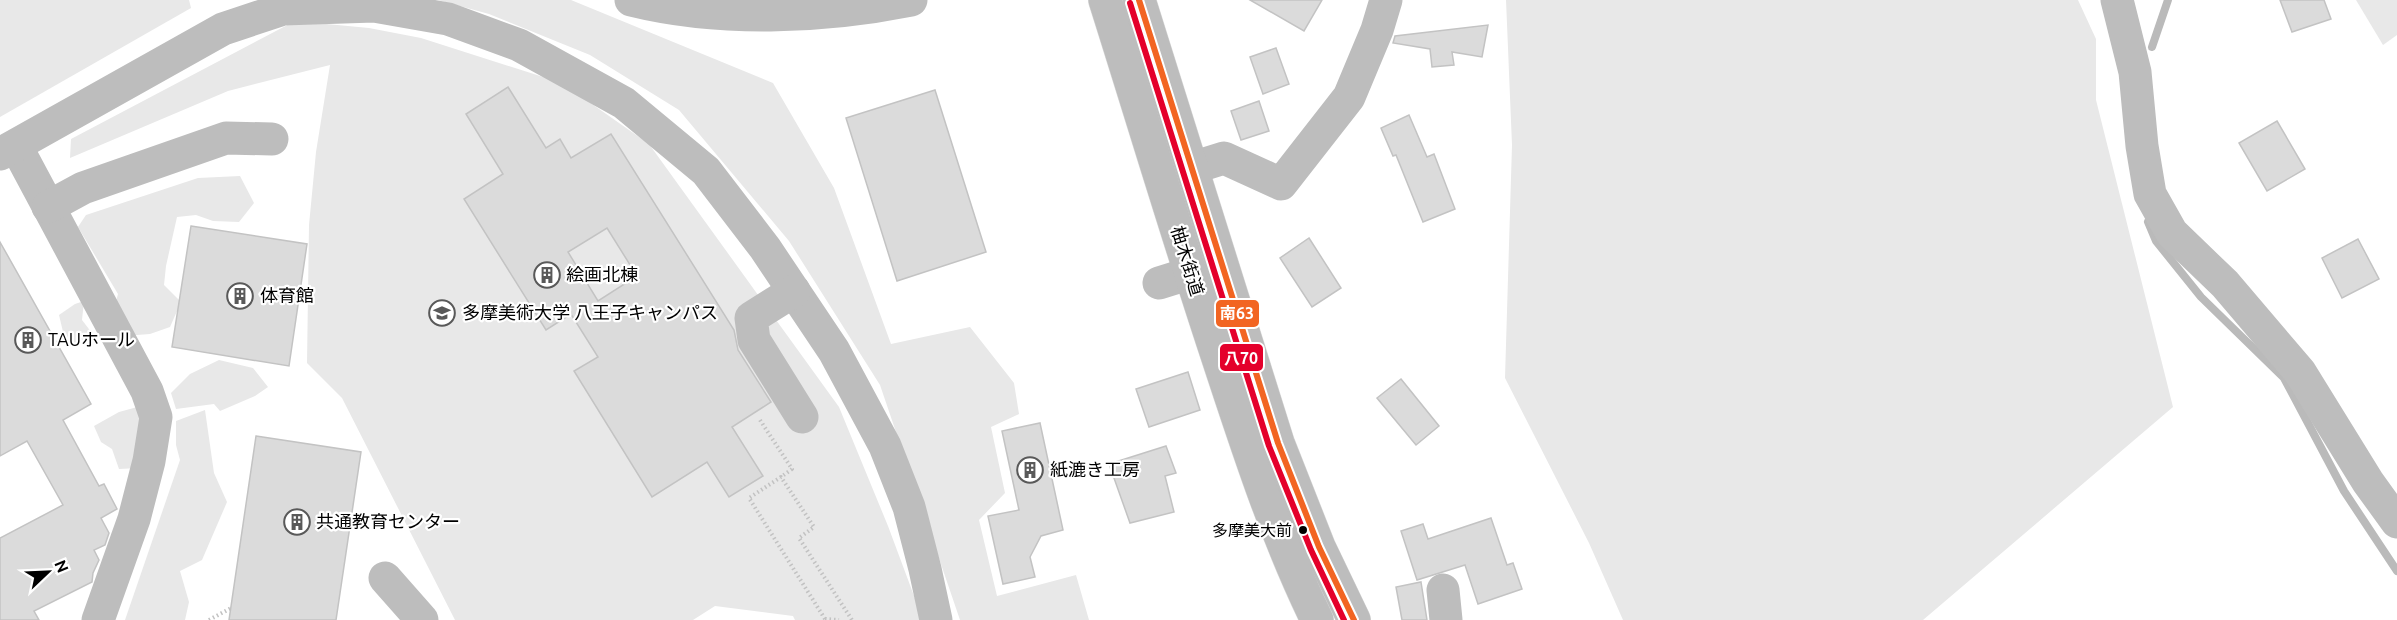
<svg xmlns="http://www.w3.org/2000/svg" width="2397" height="620" viewBox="0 0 2397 620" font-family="Ubuntu,'Noto Sans JP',sans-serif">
  <rect width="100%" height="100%" fill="#fff"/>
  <g fill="#e8e8e8">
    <path d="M0 0H189L191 8 0 117Z"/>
    <path d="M438 0H571L773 83 834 188 891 344 970 327 1014 383 1019 414 991 427 1005 493 979 520 997 596 1076 575 1089 620H960L880 385 789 241 679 110 590 55 489 14Z"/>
    <path d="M1506 0H2078L2096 39V100L2173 407 1923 620H1623L1589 543 1505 378 1512 145Z"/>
    <path d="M2356 0H2397V35L2383 45Z"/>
    <path d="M295 21 369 28 421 38 562 83 649 144 839 407 888 526 923 620H795L793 616 715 606 693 620H455L342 398 307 363 309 225 316 152 330 65 228 91 70 158 71 139Z"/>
    <path d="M240 176 254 203 239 222 213 221 196 215 177 217 166 266 164 285 181 302 170 327 150 334 124 336 114 309 118 294 78 227 86 215 198 178Z"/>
    <path d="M84 301 82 320 95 337 78 345 64 336 59 315 75 304Z"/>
    <path d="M219 360 253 368 268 387 255 396 220 411 214 404 176 409 171 393 190 374Z"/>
    <path d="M141 406 139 468 119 469 112 449 101 442 94 426 119 412Z"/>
    <path d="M205 410 214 473 227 502 202 560 180 571 189 602 185 620H125L180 460 176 445V421Z"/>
  </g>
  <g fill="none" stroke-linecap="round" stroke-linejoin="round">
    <g stroke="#bababa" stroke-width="8">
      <path d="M2152 47 2168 0"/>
      <path d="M2148 222 2156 241 2201 297 2284 378 2344 491 2397 571"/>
    </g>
  </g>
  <g fill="#dbdbdb" stroke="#c3c3c3" stroke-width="1.5" fill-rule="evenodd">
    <path d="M1250 0H1322L1304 31Z"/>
    <path d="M2280 0H2324L2331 19 2292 32Z"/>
    <path d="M1488 25 1482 57 1452 52 1454 65 1432 67 1430 49 1393 43 1395 36Z"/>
    <path d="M1276 48 1289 84 1263 94 1250 57Z"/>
    <path d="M508 87 546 148 560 139 571 158 611 134 734 330 738 350 771 402 732 427 763 476 729 497 707 462 652 497 574 371 598 357 571 314 546 330 464 199 503 174 466 114ZM607 228 637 276 598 301 568 252Z"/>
    <path d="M935 90 986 252 897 281 846 118Z"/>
    <path d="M1259 101 1269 131 1241 140 1231 111Z"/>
    <path d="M1409 115 1427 157 1434 154 1455 209 1423 222 1396 155 1393 156 1381 128Z"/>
    <path d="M2277 121 2305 169 2267 191 2239 143Z"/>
    <path d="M191 226 307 244 289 366 172 347Z"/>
    <path d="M1309 238 1341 288 1312 307 1280 258Z"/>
    <path d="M2358 239 2379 279 2342 298 2322 258Z"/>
    <path d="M0 242 91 404 63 420 99 486 104 484 117 509 101 518 109 533 105 545 94 550 99 560 93 573 92 582 34 611 39 620H0V538L63 505 27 441 0 456Z"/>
    <path d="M1188 372 1200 410 1149 427 1136 389Z"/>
    <path d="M1401 379 1439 426 1416 445 1377 398Z"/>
    <path d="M1040 423 1063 530 1041 536 1030 557 1035 577 1003 584 988 516 1019 510 1002 431Z"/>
    <path d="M256 436 361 452 336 620H229Z"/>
    <path d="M1166 446 1176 473 1165 476 1174 512 1130 523 1109 464Z"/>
    <path d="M1491 518 1507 565 1513 563 1522 589 1478 604 1465 565 1417 580 1401 531 1423 524 1428 539Z"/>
    <path d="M1421 582 1427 620H1402L1396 587Z"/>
  </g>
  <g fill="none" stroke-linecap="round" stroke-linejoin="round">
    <g stroke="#dbdbdb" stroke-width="34">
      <g id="major">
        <path d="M1105 0C1143 120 1179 241 1219 361 1248 449 1276 536 1317 620"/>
        <path d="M1139 0 1278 443 1319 547 1354 620"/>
      </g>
    </g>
    <g stroke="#c2c2c2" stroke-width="4" stroke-dasharray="1.5 3" stroke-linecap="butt">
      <path d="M760 420 792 469 781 477"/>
      <path d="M825 619 749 498 781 477 814 527 799 538 852 620"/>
      <path d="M825 619 839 620"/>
      <path d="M209 620 231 608"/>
    </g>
    <g stroke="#bdbdbd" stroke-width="33">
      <path d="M631 0C720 22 821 18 911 0"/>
      <path d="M2117 0 2135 72 2142 146 2150 194 2172 233 2225 284 2300 372 2368 482 2397 522"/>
      <path d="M16 146 147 391 156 417 149 461 134 519 98 620"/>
      <path d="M0 154 223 29 283 9 374 6 448 19 519 45 624 103 706 171 765 248 834 351 885 446 909 507 925 569 936 620"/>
      <path d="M1192 168 1224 158 1281 184 1349 97 1377 30 1386 0"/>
      <path d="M48 207 83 188 226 138 272 139"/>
      <path d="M1159 283 1191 273"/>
      <path d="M794 291 751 318 754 340 802 417"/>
      <path d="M385 578 422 620"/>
      <path d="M1443 590 1446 620"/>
    </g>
    <use href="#major" stroke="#bdbdbd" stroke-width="33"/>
    <g stroke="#fff" stroke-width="10">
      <path id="bus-1" d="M1139 0 1278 443 1319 547 1354 620"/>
    </g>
    <g stroke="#fff" stroke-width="10">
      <path id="bus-2" d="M1130 3 1269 446 1311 550 1344 620"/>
    </g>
    <use href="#bus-1" stroke="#f26522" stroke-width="6"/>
    <use href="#bus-2" stroke="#e4002b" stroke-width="6"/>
  </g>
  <defs>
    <g id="building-ring" transform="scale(1.35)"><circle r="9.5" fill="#fff" stroke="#595959" stroke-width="1.5"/><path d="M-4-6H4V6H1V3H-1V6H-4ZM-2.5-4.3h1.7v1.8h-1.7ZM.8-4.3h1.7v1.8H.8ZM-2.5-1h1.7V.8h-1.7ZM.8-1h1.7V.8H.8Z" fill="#595959"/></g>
    <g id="university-ring" transform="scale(1.35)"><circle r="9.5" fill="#fff" stroke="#595959" stroke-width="1.5"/><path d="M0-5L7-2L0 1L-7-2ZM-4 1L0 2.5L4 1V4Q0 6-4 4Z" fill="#595959"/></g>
  </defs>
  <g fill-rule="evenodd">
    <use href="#building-ring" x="547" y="275"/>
    <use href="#building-ring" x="240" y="296"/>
    <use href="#university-ring" x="442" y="313"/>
    <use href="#building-ring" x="28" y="340"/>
    <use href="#building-ring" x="1030" y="470"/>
    <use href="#building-ring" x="297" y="522"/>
  </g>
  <circle fill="#000" stroke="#fff" stroke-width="2" cx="1303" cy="530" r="5"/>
  <g text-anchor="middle" stroke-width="4.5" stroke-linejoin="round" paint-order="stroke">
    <g font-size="16" fill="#000" stroke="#fff" text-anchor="end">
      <text x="1292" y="536">多摩美大前</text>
    </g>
    <g font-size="18" fill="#000" stroke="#fff">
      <text transform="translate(1187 261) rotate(73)" y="6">柚木街道</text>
    </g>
    <g font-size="18" fill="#000" stroke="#fff" text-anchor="start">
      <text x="566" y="281">絵画北棟</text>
      <text x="260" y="302">体育館</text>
      <text x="462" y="319">多摩美術大学 八王子キャンパス</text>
      <text x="48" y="346">TAUホール</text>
      <text x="1050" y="476">紙漉き工房</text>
      <text x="316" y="528">共通教育センター</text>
    </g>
  </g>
  <g stroke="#fff" stroke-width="2">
    <rect x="1215" y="299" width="45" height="29" rx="6" fill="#f26522"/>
    <rect x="1219" y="343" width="45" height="29" rx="6" fill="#e4002b"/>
  </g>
  <g font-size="16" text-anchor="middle" font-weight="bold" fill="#fff">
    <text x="1237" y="319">南63</text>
    <text x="1241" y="364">八70</text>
  </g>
  <g transform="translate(48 572) rotate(67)" stroke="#ffffff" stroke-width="4.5" paint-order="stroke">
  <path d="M0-4.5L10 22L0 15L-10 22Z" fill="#000000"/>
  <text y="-9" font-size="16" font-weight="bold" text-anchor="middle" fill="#000000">N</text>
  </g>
</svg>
